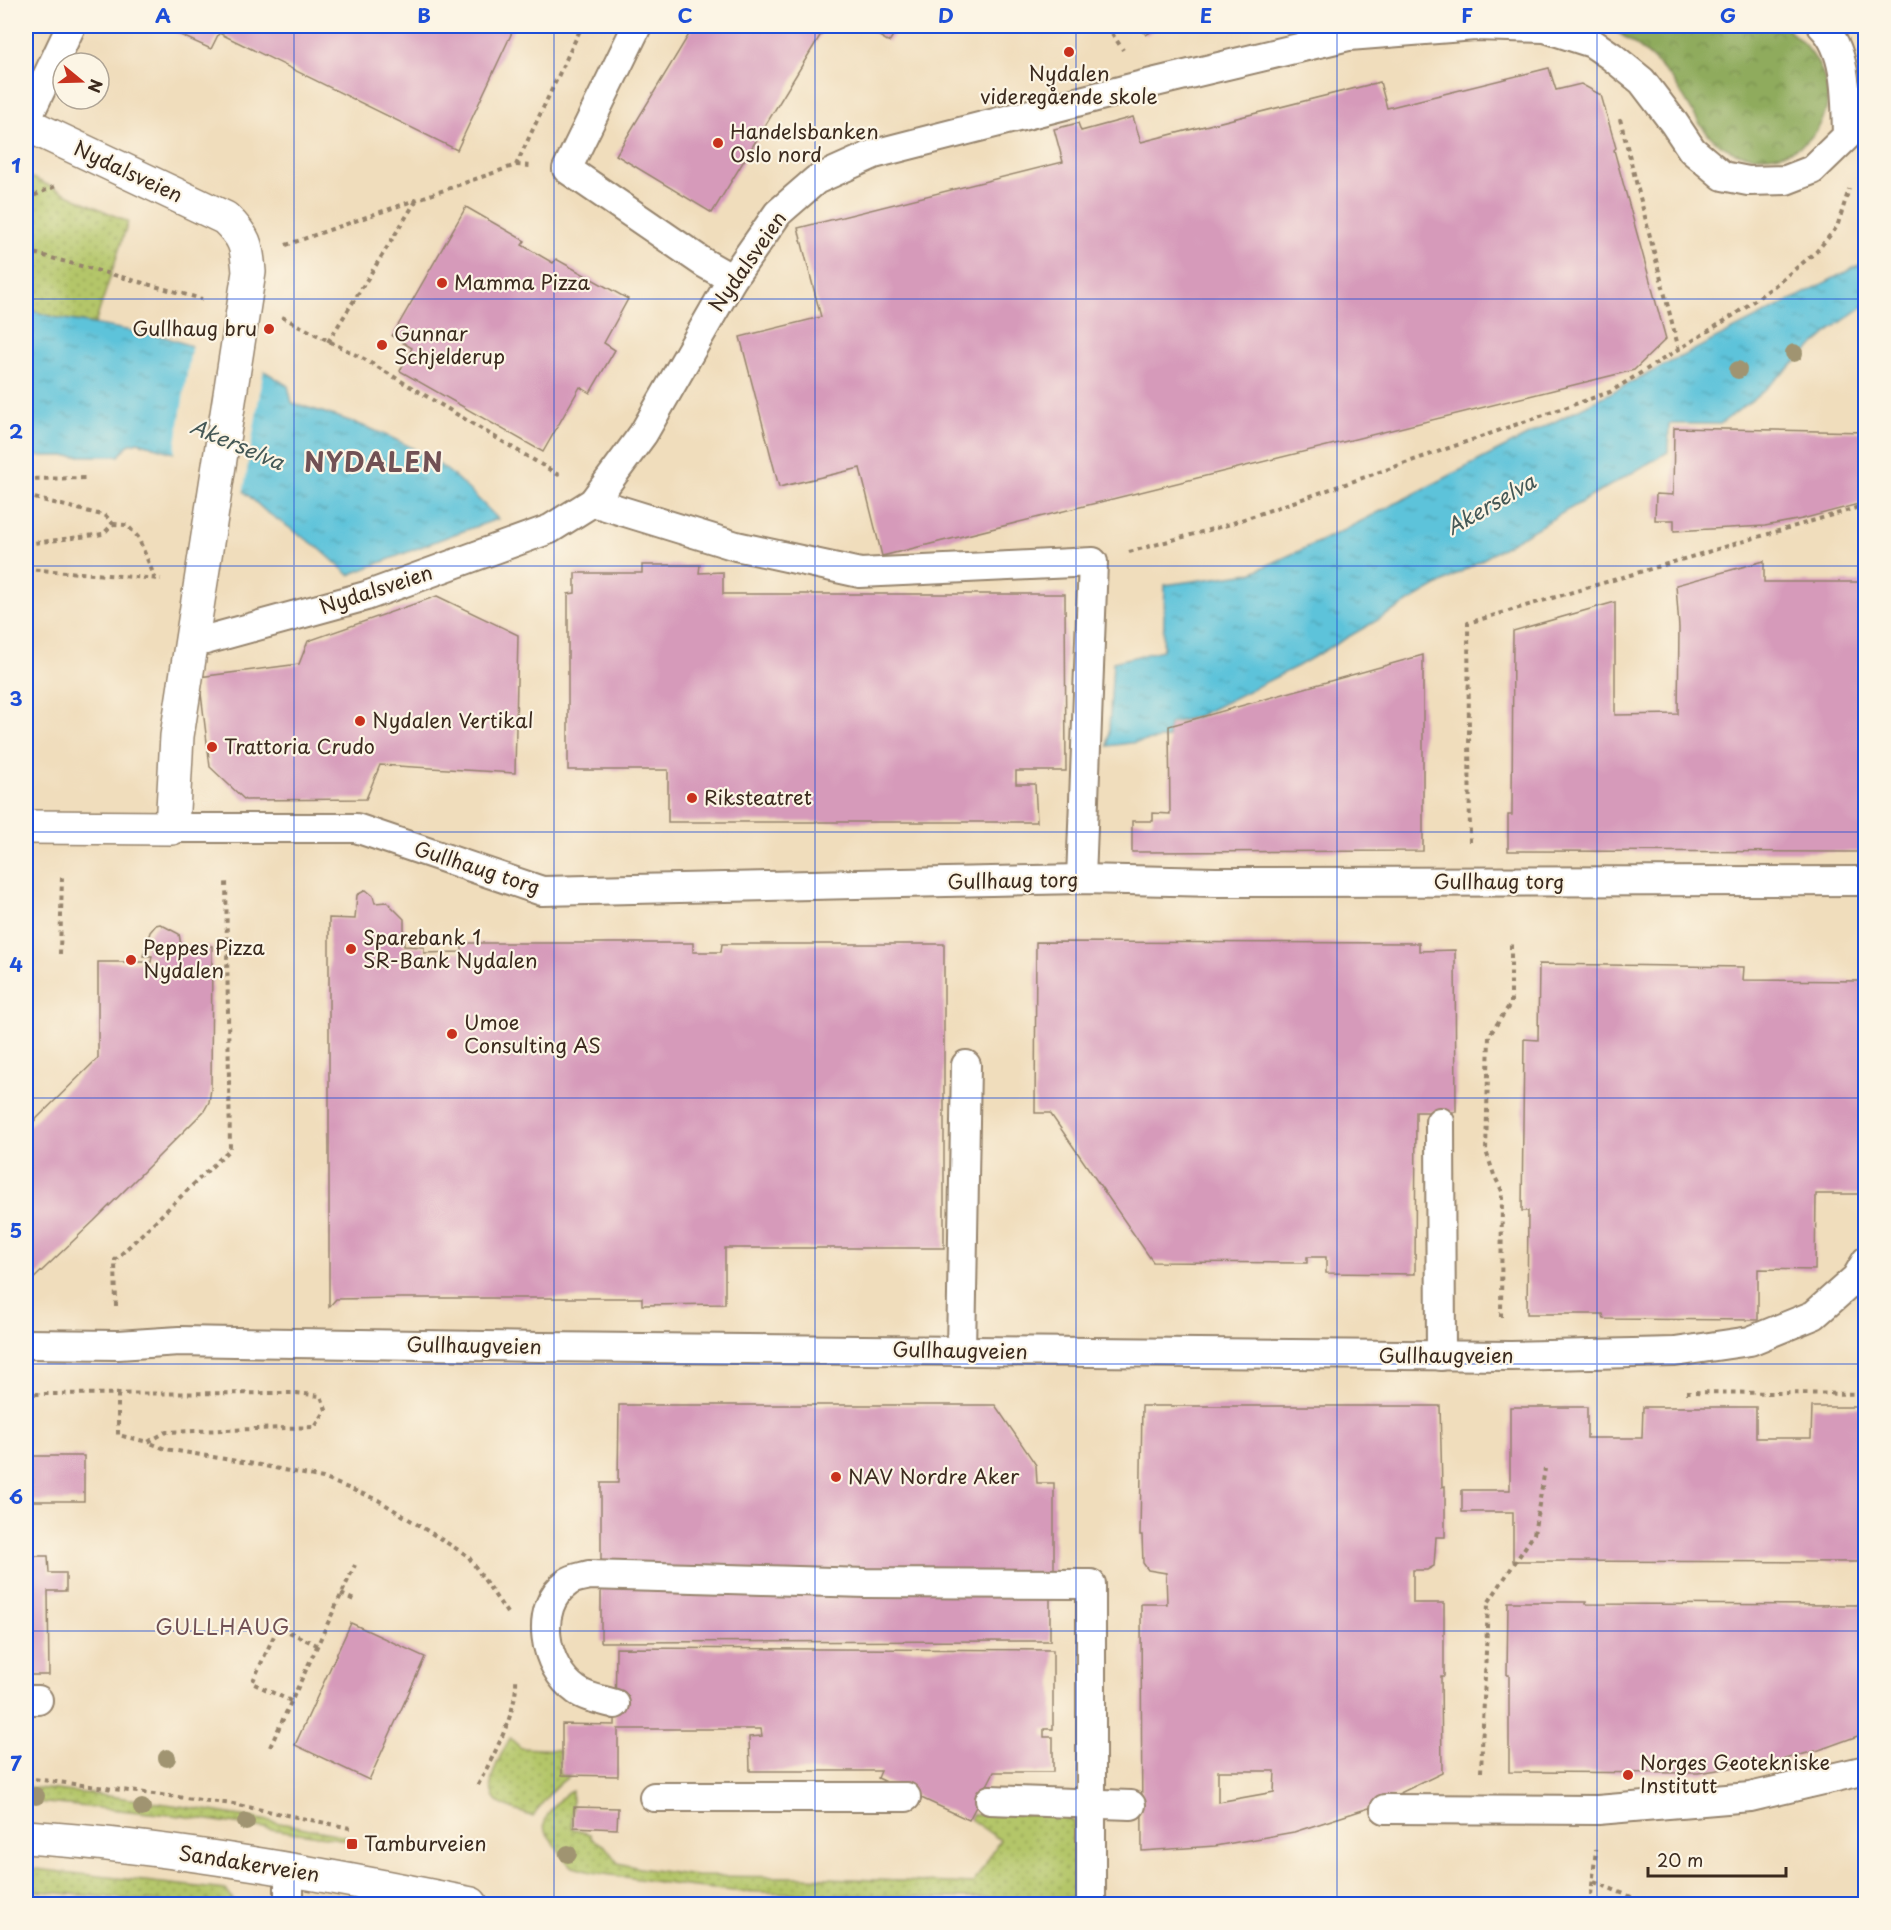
<svg xmlns="http://www.w3.org/2000/svg" width="1891" height="1930" viewBox="0 0 1891 1930" font-family="'Playpen Sans',sans-serif">
  <defs>
    <pattern id="grass-dots" width="8" height="8" patternUnits="userSpaceOnUse" patternTransform="scale(1.5)"><rect width="8" height="8" fill="#b4c669"/><path d="M2 2h.1M6 6h.1" fill="none" stroke="#94a156" stroke-width="1.8" stroke-linecap="round"/></pattern>
    <pattern id="forest-crowns" width="20" height="18" patternUnits="userSpaceOnUse" patternTransform="scale(1.5)"><rect width="20" height="18" fill="#8fab5d"/><path d="M2 6a3 3 0 1 1 6 0M12 15a3 3 0 1 1 6 0" fill="none" stroke="#768b4c"/></pattern>
    <pattern id="water-ripples" width="26" height="14" patternUnits="userSpaceOnUse" patternTransform="scale(1.5)"><rect width="26" height="14" fill="#5dc3da"/><path d="M2 4q2-2 4 0t4 0M15 11q2-2 4 0t4 0" fill="none" stroke="#4e9fb0"/></pattern>
  </defs>
  <rect width="100%" height="100%" fill="#fcf5e5"/>
  <filter id="ink" filterUnits="userSpaceOnUse"><feTurbulence type="fractalNoise" baseFrequency=".0167" numOctaves="2"/><feDisplacementMap in="SourceGraphic" scale="12" xChannelSelector="R" yChannelSelector="G"/><feConvolveMatrix kernelMatrix="1 2 1 2 8 2 1 2 1" color-interpolation-filters="sRGB"/></filter>
  <filter id="wash" filterUnits="userSpaceOnUse"><feTurbulence type="fractalNoise" baseFrequency=".008" numOctaves="4" result="noise"/><feDisplacementMap in="SourceGraphic" scale="24" xChannelSelector="R" yChannelSelector="G"/><feGaussianBlur stdDeviation="1.35" result="paint"/><feColorMatrix in="noise" values="0 0 0 0 0 0 0 0 0 0 0 0 0 0 0 0 0 1.4 0 .05"/><feComposite in="paint" operator="in"/></filter>
  <g filter="url(#wash)">
    <rect width="100%" height="100%" fill="#f0ddbc"/>
    <g fill="url(#grass-dots)" stroke="#787844" stroke-width="1.5">
      <path d="M26 175 128 222 95 324 53 317 26 309Z"/>
      <path d="M510 1738 521 1748 559 1750V1775L570 1776C553 1787 544 1800 533 1817 523 1812 505 1809 497 1801 481 1785 502 1754 510 1738Z"/>
      <path d="M26 1787C133 1797 240 1814 346 1836V1840L181 1816 26 1801Z"/>
      <path d="M572 1791V1829L590 1834 592 1839 605 1846 618 1863 639 1868 696 1876 804 1877 973 1884 1000 1840 970 1819 971 1815 1059 1813 1073 1821 1075 1828 1076 1898H936L734 1891 685 1886 591 1872 573 1867 567 1862 545 1831C541 1816 559 1797 572 1791Z"/>
      <path d="M26 1868 226 1890 233 1900V1904H182L26 1890Z"/>
    </g>
    <path fill="url(#forest-crowns)" stroke="#656a3e" stroke-width="1.5" d="M1607 26H1782C1816 48 1843 92 1817 130 1807 144 1796 150 1780 154 1762 158 1743 157 1726 148 1700 135 1690 103 1673 81 1654 57 1633 41 1607 26Z"/>
    <g fill="url(#water-ripples)" stroke="#4c767c" stroke-width="1.5">
      <path d="M1865 262V305L1833 328 1759 395 1720 424H1669L1668 452 1298 666 1198 716 1169 724 1168 738 1108 746 1113 662 1163 650 1165 585 1251 573 1342 531Z"/>
      <path d="M26 309 53 317 165 337 266 372 288 386 292 403C344 418 395 434 440 465 461 480 480 501 498 519L449 536 349 575 319 548 265 511 237 485 194 459 138 442 128 445 119 456H26Z"/>
    </g>
    <path fill="#f0ddbc" d="M192 343 264 368 243 495 210 470 193 462 174 456Z"/>
    <g id="blocks">
      <g fill="#d69aba" fill-rule="evenodd">
        <path d="M171 26H515L457 150 219 33 211 49 169 30Z"/>
        <path d="M694 26H826L712 213 616 155Z"/>
        <path d="M863 26H899L889 42Z"/>
        <path d="M1139 26H1160L1146 35Z"/>
        <path d="M1549 68 1556 90 1581 84 1601 95 1616 148 1614 150 1666 339 1634 370 882 556 860 468 779 487 740 337 821 317 798 228 1063 162 1054 129 1078 123 1081 131 1133 117 1141 142 1380 82 1387 108Z"/>
        <path d="M466 207 525 241 522 245 553 263 556 259 628 299 604 343 615 350 590 393 580 387 543 452 400 371 412 348 392 336Z"/>
        <path d="M1674 428 1866 432V502L1802 519 1765 526 1674 531V520H1655L1656 494 1673 495Z"/>
        <path d="M1866 533V852L1508 851V815H1512L1513 631 1615 602V715L1678 714 1679 628 1676 585 1764 561V582H1860V534Z"/>
        <path d="M642 565H700L699 573 723 572V594H1065L1066 771H1016V784H1035L1037 822H668V770H568V594L575 593V573H642Z"/>
        <path d="M437 596 518 635 515 773 380 765 366 799 245 800 210 767 199 677 299 664 308 641Z"/>
        <path d="M1423 655V851L1132 852V821H1153V813L1170 814 1169 726Z"/>
        <path d="M366 890 373 896 375 903 387 902 404 919V946L424 947V953L462 952V943H693V952H721L722 944H944V1248H725V1304L642 1305V1298H401L336 1299 329 1307V918L355 919 357 895Z"/>
        <path d="M160 924 179 934 181 945 212 946 211 1089 209 1102 204 1111 94 1221 26 1286V1129L98 1058V962H151L152 956H143L150 932 156 925Z"/>
        <path d="M1036 942 1419 943V951L1455 950 1456 1112H1416L1415 1274 1326 1273V1257H1307V1263L1153 1262 1050 1113H1035Z"/>
        <path d="M1539 964 1744 967 1743 980 1863 981 1861 1194H1816L1815 1270 1758 1269V1320L1604 1319 1603 1314H1527L1528 1211H1522L1524 1039 1538 1040Z"/>
        <path d="M619 1405H995L1036 1465 1037 1483H1054V1574H1050V1641L601 1642V1483H618Z"/>
        <path d="M1142 1406H1440L1442 1487 1445 1486V1537H1436L1434 1566 1427 1570H1413V1603H1444V1676H1441L1442 1773 1369 1808 1294 1832 1215 1846 1142 1851 1141 1604H1167L1166 1573 1148 1570 1143 1563 1142 1535H1140ZM1218 1771H1275L1274 1792 1218 1802Z"/>
        <path d="M1510 1407H1587V1438H1642L1643 1407H1756V1438H1811L1812 1407H1866V1562L1513 1561V1512H1462V1490H1510Z"/>
        <rect x="26" y="1456" width="58" height="45"/>
        <path d="M26 1556H48L49 1573H66V1591H48L49 1675H26Z"/>
        <path d="M1508 1602H1586V1604L1866 1605V1733L1819 1750 1777 1761 1698 1773 1509 1772V1675H1507Z"/>
        <path d="M351 1623 425 1657 369 1780 295 1745Z"/>
        <path d="M616 1648 1053 1650V1729H1044V1737H1053V1772H994L969 1820 878 1778 881 1771H750L749 1737 762 1736 761 1729H618V1776L562 1775V1724L615 1725Z"/>
        <path d="M574 1807 618 1808 617 1829 574 1827Z"/>
      </g>
    </g>
  </g>
  <g filter="url(#ink)">
    <use href="#blocks" fill-opacity="0" stroke="#96846d" stroke-width="1.5"/>
    <g fill="none" stroke-linecap="round" stroke-linejoin="round">
      <g stroke="#96846d" stroke-width="32">
        <g id="lane">
          <path d="M637 26 567 169 704 263 732 279"/>
          <path d="M26 121 71 26"/>
          <path d="M593 502 736 546 860 573 1093 562 1081 879"/>
          <path d="M191 644 366 596 550 529 593 502 643 434 732 279 778 213 816 180 874 154 1139 86 1349 36 1475 26 1545 28 1592 43 1611 56 1642 81 1674 123 1692 150 1723 176 1748 181 1786 180 1812 170 1847 136C1846 102 1848 51 1822 26"/>
          <path d="M172 828H356L542 891 1081 879 1216 882 1866 881"/>
          <path d="M1440 1122 1441 1356"/>
          <path d="M26 1344 118 1345 179 1341 540 1347 1511 1356 1675 1352 1750 1341 1814 1315 1856 1278 1866 1261"/>
          <path d="M961 1351 966 1065"/>
          <path d="M26 1700H38"/>
          <path d="M615 1704C603 1700 586 1698 576 1690 544 1668 532 1607 568 1582 573 1578 583 1577 589 1575L866 1583 1091 1584V1904"/>
          <path d="M654 1797H906"/>
          <path d="M990 1800 1131 1805"/>
          <path d="M1385 1809 1598 1810 1750 1797 1866 1770"/>
          <path d="M289 1870V1904"/>
        </g>
      </g>
      <g stroke="#96846d" stroke-width="36">
        <path id="street" d="M26 124 225 218C245 237 247 245 249 272L177 736 172 828 26 827"/>
      </g>
      <g stroke="#96846d" stroke-width="36">
        <path id="secondary" d="M26 1837C176 1847 323 1874 471 1904"/>
      </g>
      <g stroke="#96846d" stroke-width="4" stroke-dasharray="4.5 4.5" stroke-linecap="butt">
        <path d="M1107 26 1123 50"/>
        <path d="M1620 119 1679 350"/>
        <path d="M516 165 531 166"/>
        <path d="M26 199 58 185"/>
        <path d="M286 245 516 165 582 26"/>
        <path d="M26 251 202 299"/>
        <path d="M282 317 364 359 562 477"/>
        <path d="M328 342 416 201"/>
        <path d="M26 479 88 478"/>
        <path d="M26 496 106 516 113 524 103 534 26 544"/>
        <path d="M113 524 127 525 138 537 155 578"/>
        <path d="M1129 552 1227 525 1610 392 1734 315 1773 287 1816 252 1837 227 1849 189"/>
        <path d="M26 569 161 579"/>
        <path d="M1470 842 1468 623 1866 505"/>
        <path d="M60 954 62 877"/>
        <path d="M116 1306 115 1260 230 1149 226 879"/>
        <path d="M1501 1317 1502 1191 1494 1175 1486 1151 1489 1036 1511 1003V944"/>
        <path d="M1686 1392 1866 1394"/>
        <path d="M26 1394 296 1393 321 1396 326 1410 315 1427 166 1432 148 1442 165 1449 255 1464 323 1478 378 1500 468 1556 507 1613"/>
        <path d="M118 1394V1435L148 1442"/>
        <path d="M341 1594 354 1600"/>
        <path d="M291 1701 252 1683 278 1627 317 1645"/>
        <path d="M270 1747 355 1565"/>
        <path d="M1481 1772 1488 1603 1534 1534 1545 1469"/>
        <path d="M26 1778 233 1804 350 1828"/>
        <path d="M478 1785C494 1754 518 1712 516 1677"/>
        <path d="M1594 1882 1649 1904"/>
        <path d="M26 1900 76 1904"/>
        <path d="M1590 1904 1596 1849"/>
      </g>
      <use href="#lane" stroke="#fff" stroke-width="28"/>
      <use href="#street" stroke="#fff" stroke-width="33"/>
      <use href="#secondary" stroke="#fff" stroke-width="33"/>
    </g>
    <g fill="#a09471">
      <circle cx="1794" cy="353" r="9"/>
      <circle cx="1738" cy="370" r="9"/>
      <circle cx="167" cy="1758" r="9"/>
      <circle cx="36" cy="1796" r="9"/>
      <circle cx="142" cy="1808" r="9"/>
      <circle cx="246" cy="1822" r="9"/>
      <circle cx="568" cy="1854" r="9"/>
    </g>
  </g>
  <path fill="none" stroke="#1d4ed8" stroke-width="1.5" stroke-opacity="0.55" d="M294 26V1904M554 26V1904M815 26V1904M1076 26V1904M1337 26V1904M1597 26V1904M26 299H1866M26 566H1866M26 832H1866M26 1098H1866M26 1364H1866M26 1631H1866"/>
  <g fill="#c8321e" stroke="#fcf5e5" stroke-width="2">
    <circle cx="1069" cy="52" r="6"/>
    <circle cx="718" cy="143" r="6"/>
    <circle cx="442" cy="283" r="6"/>
    <circle cx="269" cy="329" r="6"/>
    <circle cx="382" cy="345" r="6"/>
    <circle cx="360" cy="721" r="6"/>
    <circle cx="212" cy="747" r="6"/>
    <circle cx="692" cy="798" r="6"/>
    <circle cx="351" cy="949" r="6"/>
    <circle cx="131" cy="960" r="6"/>
    <circle cx="452" cy="1034" r="6"/>
    <circle cx="836" cy="1477" r="6"/>
    <circle cx="1628" cy="1775" r="6"/>
    <rect x="346" y="1838" width="12" height="12" rx="3"/>
  </g>
  <g text-anchor="middle" stroke-width="4.5" stroke-linejoin="round" paint-order="stroke">
    <g font-size="20" fill="#3b2a1e" stroke="#fcf5e5" text-anchor="start">
      <text x="1069" y="81" text-anchor="middle">Nydalen<tspan x="1069" dy="23">videregående skole</tspan></text>
      <text x="730" y="139">Handelsbanken<tspan x="730" dy="23">Oslo nord</tspan></text>
      <text x="454" y="290">Mamma Pizza</text>
      <text x="257" y="336" text-anchor="end">Gullhaug bru</text>
      <text x="394" y="341">Gunnar<tspan x="394" dy="23">Schjelderup</tspan></text>
      <text x="372" y="728">Nydalen Vertikal</text>
      <text x="224" y="754">Trattoria Crudo</text>
      <text x="704" y="805">Riksteatret</text>
      <text x="363" y="945">Sparebank 1<tspan x="363" dy="23">SR-Bank Nydalen</tspan></text>
      <text x="143" y="955">Peppes Pizza<tspan x="143" dy="23">Nydalen</tspan></text>
      <text x="464" y="1030">Umoe<tspan x="464" dy="23">Consulting AS</tspan></text>
      <text x="848" y="1484">NAV Nordre Aker</text>
      <text x="1640" y="1770">Norges Geotekniske<tspan x="1640" dy="23">Institutt</tspan></text>
      <text x="364" y="1851">Tamburveien</text>
    </g>
    <g font-size="20" fill="#3b2a1e" stroke="#fcf5e5">
      <text transform="translate(128 172) rotate(25)" y="7">Nydalsveien</text>
      <text transform="translate(748 262) rotate(-55)" y="7">Nydalsveien</text>
      <text transform="translate(376 590) rotate(-18)" y="7">Nydalsveien</text>
      <text transform="translate(477 868) rotate(18)" y="7">Gullhaug torg</text>
      <text transform="translate(1013 881) rotate(-1)" y="7">Gullhaug torg</text>
      <text x="1499" y="889">Gullhaug torg</text>
      <text transform="translate(474 1346) rotate(1)" y="7">Gullhaugveien</text>
      <text transform="translate(960 1351) rotate(1)" y="7">Gullhaugveien</text>
      <text x="1446" y="1363">Gullhaugveien</text>
      <text transform="translate(249 1864) rotate(9)" y="7">Sandakerveien</text>
    </g>
    <g font-size="21" font-style="italic" fill="#455856" stroke="#fcf5e5">
      <text transform="translate(237 445) rotate(23)" y="7">Akerselva</text>
      <text transform="translate(1491 505) rotate(-30)" y="7">Akerselva</text>
    </g>
    <g font-size="21" letter-spacing="1.5" fill="#715155" stroke="#fcf5e5">
      <text x="223" y="1635">GULLHAUG</text>
    </g>
    <g font-size="26" font-weight="bold" letter-spacing="1.5" fill="#715155" stroke="#fcf5e5">
      <text x="374" y="472">NYDALEN</text>
    </g>
  </g>
  <rect width="1891" height="1930" fill="none" stroke="#fcf5e5" stroke-width="66"/>
  <g transform="translate(81 81) rotate(109)"><circle r="28" fill="#fcf5e5" stroke="#afa495" stroke-width="1.5"/>
  <path d="M0-4.5L10 22L0 15L-10 22Z" fill="#c8321e"/>
  <text y="-9" font-size="16" font-weight="bold" text-anchor="middle" fill="#3b2a1e">N</text>
  </g>
  <path d="M1648 1867v9h138v-9" fill="none" stroke="#3b2a1e" stroke-width="3"/>
  <text x="1657" y="1867" font-size="18" fill="#3b2a1e" stroke="#fcf5e5" stroke-width="4.5" paint-order="stroke">20 m</text>
  <rect x="33" y="33" width="1825" height="1864" fill="none" stroke="#1d4ed8" stroke-width="2"/>
  <g font-size="20" text-anchor="middle" font-weight="bold" fill="#1d4ed8">
    <text x="163" y="23">A</text>
    <text x="424" y="23">B</text>
    <text x="685" y="23">C</text>
    <text x="946" y="23">D</text>
    <text x="1206" y="23">E</text>
    <text x="1467" y="23">F</text>
    <text x="1728" y="23">G</text>
    <text x="16" y="173">1</text>
    <text x="16" y="439">2</text>
    <text x="16" y="706">3</text>
    <text x="16" y="972">4</text>
    <text x="16" y="1238">5</text>
    <text x="16" y="1504">6</text>
    <text x="16" y="1771">7</text>
  </g>
</svg>
